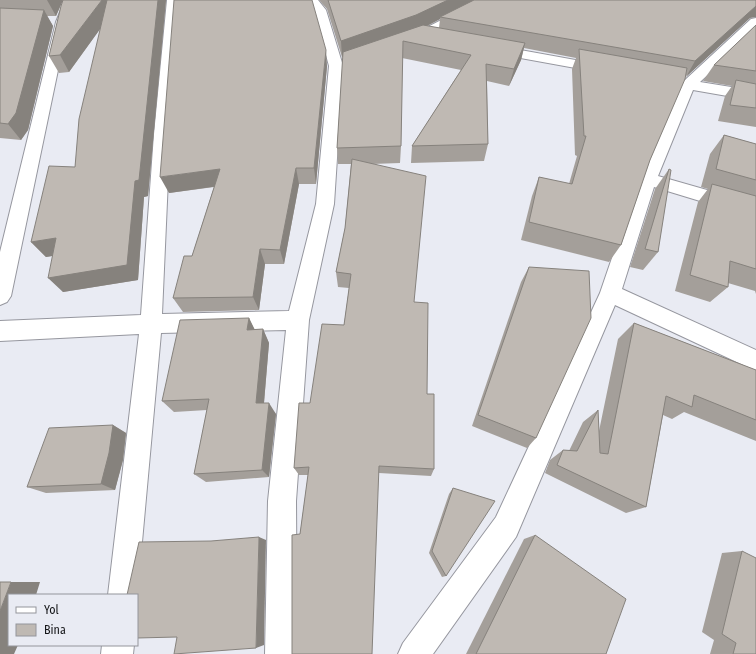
<svg xmlns="http://www.w3.org/2000/svg" width="756" height="654" viewBox="0 0 756 654" font-family="'Fira Sans Condensed',sans-serif">
  <rect width="100%" height="100%" fill="#e9ebf3"/>
  <g fill="none" stroke-linecap="round" stroke-linejoin="round">
    <g stroke="#96979f" stroke-width="2">
      <g id="minor">
        <path d="M65 0H77L68 22 11 296 7 302 0 305V252L56 22Z"/>
        <path d="M167 0H179L170 134 162 314 289 311 316 204 329 66 314 11 305 0H318L326 10 343 66 334 204 309 320 296 501 297 654H265L268 501 286 330 161 333 137 597V595H108L139 334 0 341V321L141 315 154 134Z"/>
        <path d="M480 0H495L493 3C476 12 420 47 404 43L402 40 404 37 416 33Z"/>
        <path d="M756 18V29L700 82 756 91V101L693 90 658 176 756 204V218L654 187 622 289 756 350V371L615 305 516 537 433 654H398L403 643 496 517 600 293 639 179 679 88 673 86 671 83 673 80 678 79 685 80 751 19Z"/>
        <path d="M493 45 603 65 608 66 610 69 608 72 603 73 488 52 486 49 488 46Z"/>
        <path d="M102 645H134L133 654H101Z"/>
      </g>
    </g>
    <use href="#minor" fill="#fff" fill-rule="evenodd"/>
  </g>
  <g fill="#a49f9a" fill-rule="evenodd">
    <path d="M0 0H166L148 196 144 197 138 280 63 292 52 256 46 257 31 242 75 167 100 29 69 72 59 73 49 56 63 0 56 16H47L53 26 28 130 21 140 0 138Z"/>
    <path d="M319 0H756L750 18 685 77 650 160 621 245 609 262 521 240 532 196 539 177 569 184 577 156 575 155 572 69 576 58 524 48 521 60 509 86 487 81 488 144 484 161 411 163 412 146 461 70 402 58 401 146 400 163 372 164 414 302 427 394 434 469 431 476 379 473 300 534 308 475H299L294 468 310 403 344 325 349 288 338 287 336 272 345 228 351 164H338L337 148 343 57H342L327 9ZM440 19 439 28 427 26Z"/>
    <path d="M756 25V127L718 121 725 96 732 86 703 81 714 65Z"/>
    <path d="M327 66 316 184H299L284 264H265L259 310 183 312 173 298 192 256 214 187 169 193Z"/>
    <path d="M724 135 756 144V294L755 291 728 283V287L710 302 675 291 698 202 708 189 701 187 710 154Z"/>
    <path d="M669 169 658 252 643 270 630 267 655 189Z"/>
    <path d="M529 267 536 438 527 448 472 426 521 282Z"/>
    <path d="M249 318 254 329H263L269 343 264 403 276 414 269 477 206 482 194 474 207 410 174 412 162 401Z"/>
    <path d="M634 323 756 370V441L684 412 672 419 663 415 646 507 626 513 545 473 550 460 563 450 569 451 583 422 598 410 599 431 618 339Z"/>
    <path d="M113 425 126 433 123 460 115 490 46 493 27 487Z"/>
    <path d="M453 488 446 576 442 577 429 553 449 494Z"/>
    <path d="M535 535 606 654H466L524 539Z"/>
    <path d="M742 551 756 654H710L714 640 702 632 722 553Z"/>
  </g>
  <g fill="#86827d">
    <path d="M47 0H63L56 16Z"/>
    <path d="M102 0H113L116 7 69 72 60 55Z"/>
    <path d="M158 0H166L148 196 144 197 138 280 63 292 48 278Z"/>
    <path d="M448 0H477L440 17V19L415 32 342 57 341 41Z"/>
    <path d="M756 6V17L750 18 686 77 695 61Z"/>
    <path d="M44 10 53 26 28 130 21 140 8 124Z"/>
    <path d="M525 43 521 60 509 86 514 69Z"/>
    <path d="M326 50 327 66 316 184 314 168Z"/>
    <path d="M296 168 299 184 284 264 280 250Z"/>
    <path d="M220 169 226 185 169 193 160 177Z"/>
    <path d="M56 238 70 253 46 257 31 242Z"/>
    <path d="M260 249 265 264 259 310 253 297Z"/>
    <path d="M249 318 256 332 247 330Z"/>
    <path d="M263 329 269 343 263 414 256 403Z"/>
    <path d="M269 403 276 414 269 477 262 470Z"/>
    <path d="M113 425 126 433 123 460 115 490 101 484Z"/>
    <path d="M259 537 266 540 264 645 256 648Z"/>
    <path d="M11 582H40L36 595H9V645H18L14 654H0V611Z"/>
  </g>
  <g fill="#bfb9b3" stroke="#86827d">
    <path d="M63 0H102L60 55 49 56 61 6Z"/>
    <path d="M107 0H158L139 180 135 181 127 265 48 278 56 238 31 242 49 166 75 167 79 119Z"/>
    <path d="M174 0H312L326 50 314 168H296L280 250 260 249 253 297 173 298 184 256H192L220 169 160 177Z"/>
    <path d="M328 0H448L416 15 341 41Z"/>
    <path d="M474 0H756V6L695 61 440 17Z"/>
    <path d="M0 8 44 10 16 113 8 124 0 123Z"/>
    <path d="M423 25 525 43 514 69 486 64 488 144 412 146 471 55 403 41 401 146 337 148 343 52Z"/>
    <path d="M756 25V71L714 65Z"/>
    <path d="M579 49 687 68 685 79 650 160 621 245 529 222 539 177 572 184 586 136H584Z"/>
    <path d="M736 80 756 84V108L730 105Z"/>
    <path d="M724 135 756 144V180L716 169Z"/>
    <path d="M352 159 426 176 414 302 428 303 427 394H434V469L379 466 372 654H292V535L300 534 309 467 294 468 299 403H310L322 324 344 325 351 274 336 272 345 228Z"/>
    <path d="M669 169 671 170 658 252 645 249Z"/>
    <path d="M712 184 756 196V269L730 261 728 287 690 275Z"/>
    <path d="M529 267 589 271 591 318 536 438 478 415Z"/>
    <path d="M249 318 247 330 263 329 256 403H269L262 470 194 474 209 399 162 401 180 320Z"/>
    <path d="M634 323 756 370V420L694 395 692 407 666 396 646 507 557 465 563 450 577 451 598 410 600 453 608 454Z"/>
    <path d="M113 425 109 453 101 484 27 487 49 428Z"/>
    <path d="M453 488 495 501 446 576 432 551Z"/>
    <path d="M535 535 626 599 606 654H476Z"/>
    <path d="M259 537 256 648 174 654 177 637 137 638V595H127L139 542 211 541Z"/>
    <path d="M742 551 756 558V654H733L736 643 722 634Z"/>
    <path d="M0 582H11L0 611Z"/>
  </g>
  <rect x="8" y="594" width="130" height="52" fill="#e9ebf3" stroke="#94959b"/>
  <rect x="16" y="607" width="20" height="6" fill="#ffffff" stroke="#94959b"/>
  <text x="44" y="614" font-size="12" fill="#141517">Yol</text>
  <rect x="16" y="624" width="20" height="12" fill="#bfb9b3" stroke="#94959b"/>
  <text x="44" y="634" font-size="12" fill="#141517">Bina</text>
</svg>
